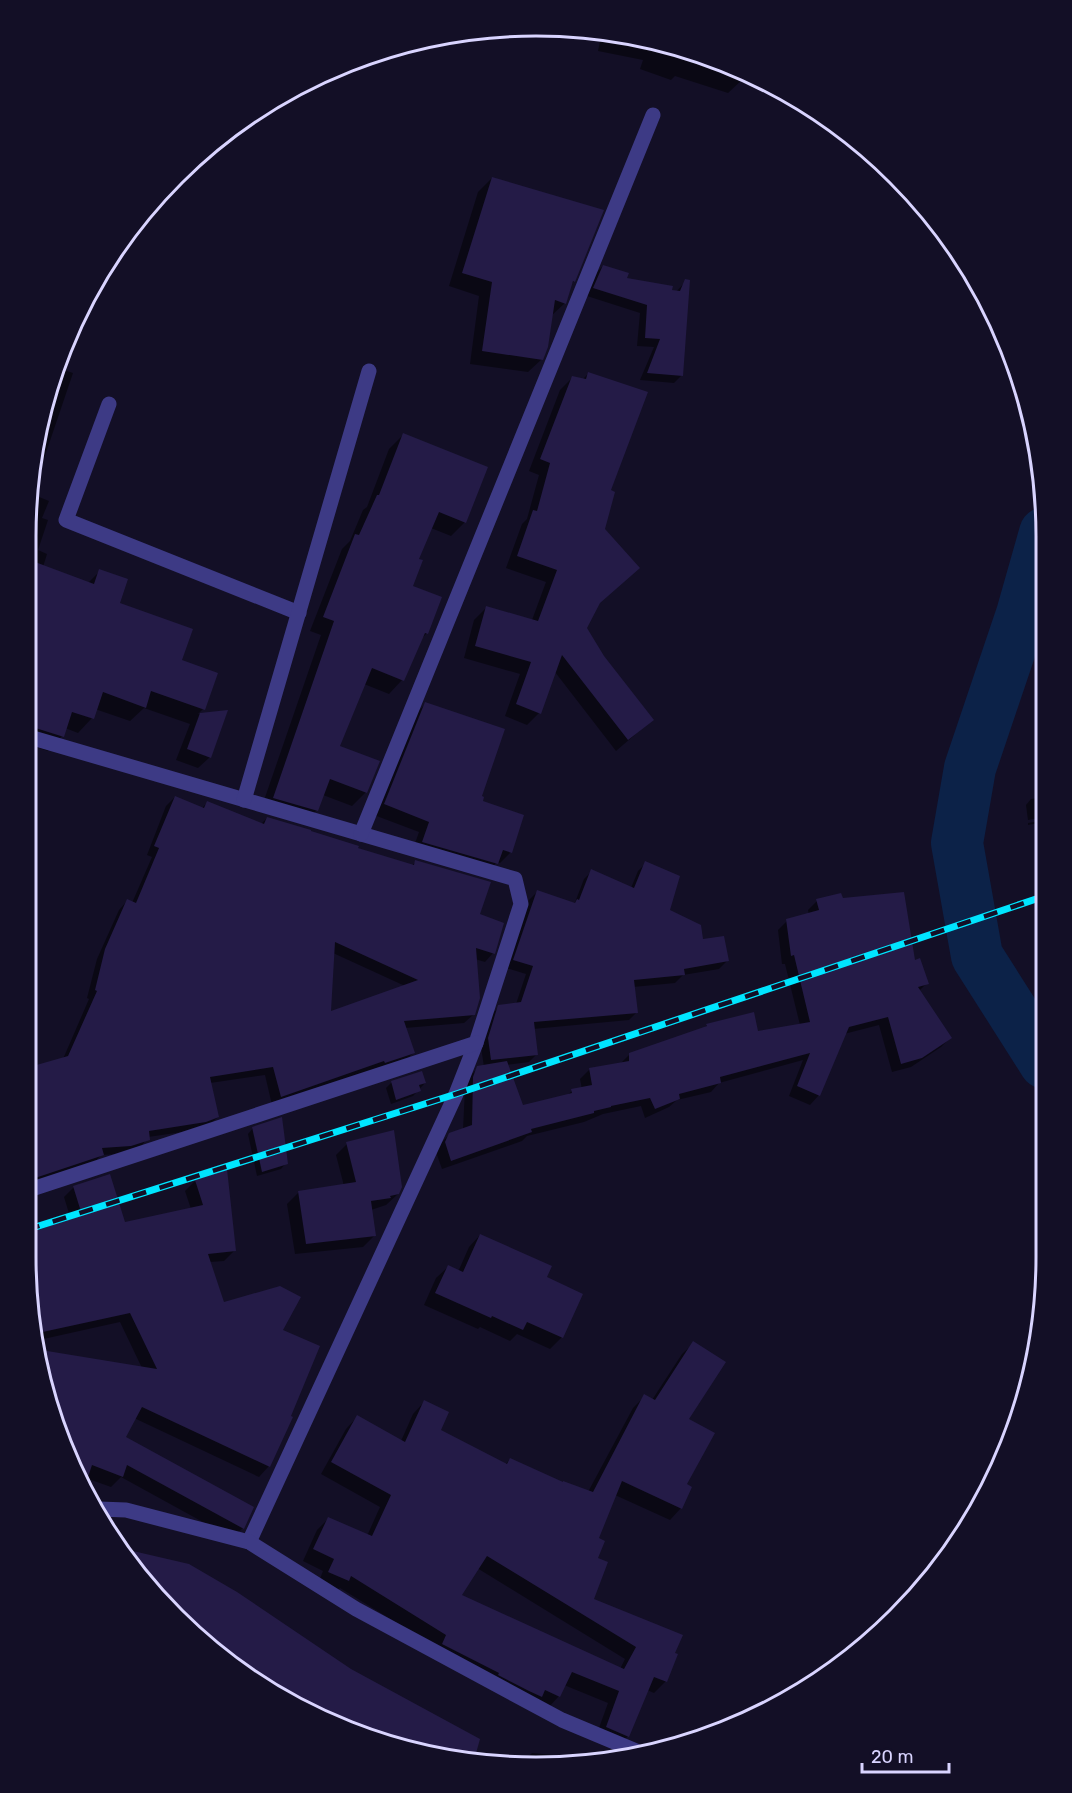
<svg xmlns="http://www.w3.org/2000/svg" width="1072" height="1793" viewBox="0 0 1072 1793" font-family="Rubik,sans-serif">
  <rect width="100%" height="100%" fill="#130f26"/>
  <g fill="#0007" fill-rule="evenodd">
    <path d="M602 32 636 35 732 64 745 72 743 79 728 93 675 76 671 80 640 69 643 60 598 51Z"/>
    <path d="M492 178 574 281 571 284 565 303 551 316 542 359 528 372 470 364 479 296 449 286 478 192Z"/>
    <path d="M603 266 625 280 670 291 676 292 686 281 682 375 674 383 640 380 654 347 637 346 640 313 587 296 595 274Z"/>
    <path d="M55 367 73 373 32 494 49 501 42 518 48 520 38 550 47 554 43 567 88 583 100 571 118 604 180 661 203 709 198 714 226 712 210 757 198 768 176 760 190 724 144 708 130 721 95 709 92 718 78 733 65 728 62 736 48 751 26 744 27 502Z"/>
    <path d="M589 373 609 491 603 529 598 605 585 628 603 657 652 720 616 751 555 672 539 713 527 725 505 716 520 674 464 658 474 620 486 608 532 620 546 582 506 568 522 524 527 519 539 475 529 471 560 390 572 378 582 380Z"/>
    <path d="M403 435 465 522 451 536 431 528 417 560 411 587 427 633 420 640 402 680 389 694 364 684 338 747 366 792 352 806 323 795 317 810 303 824 260 812 321 635 310 631 342 549 350 541 363 510 367 507 389 449Z"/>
    <path d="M425 704 511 852 500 863 497 862 486 874 412 852 419 832 374 815 415 715Z"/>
    <path d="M175 797 201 809 207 803 261 824 267 818 411 866 416 862 478 915 493 953 485 962 475 959 473 1015 464 1023 405 1028 414 1052 405 1061 272 1105 265 1075 210 1083 218 1117 209 1125 196 1130 148 1137 140 1148 121 1154 101 1155 94 1163 26 1186V1068L28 1069 63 1059 89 999 87 998 97 959 119 910 127 901 132 903 152 857 147 855 166 806ZM333 953 405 986 330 1014Z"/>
    <path d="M1045 797V817L1028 820 1026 805 1031 799Z"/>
    <path d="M1045 820V822L1028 825V823Z"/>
    <path d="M646 863 669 911 702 941 727 961 719 969 683 975 675 983 633 987 637 1012 629 1020 533 1029 537 1054 529 1062 507 1065 522 1107 566 1096 572 1091 582 1089 580 1079 589 1070 620 1064 630 1054 703 1030 707 1025 757 1033 800 1025 785 964H782L778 930 787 921 809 915 808 910 817 901 841 900 914 961 927 983 919 991 950 1038 941 1047 911 1067 892 1072 879 1025 844 1034 819 1095 810 1105 789 1096 803 1060 719 1083 711 1092 677 1100 669 1107 645 1118 641 1106 603 1114 584 1122 527 1136 522 1141 442 1169 436 1152 440 1144 449 1135 463 1130 465 1087 469 1077 478 1068 484 1067 481 1047 491 1015 499 1007 516 1004 526 974 506 968 529 900 537 892 574 905 584 879 592 871 631 888 638 871Z"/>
    <path d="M391 1083H425L413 1096 391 1104 386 1088Z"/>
    <path d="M253 1128 286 1163 281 1169 257 1176 248 1134Z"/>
    <path d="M347 1144 398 1194 386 1205 371 1210 374 1236 363 1247 295 1254 287 1204 299 1192 344 1186 336 1155Z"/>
    <path d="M195 1181 234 1251 224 1261 210 1262 223 1304 281 1331 269 1466 259 1477 134 1418 124 1437 243 1528 232 1538 121 1477 111 1487 83 1477 52 1421 41 1351 142 1368 120 1322 39 1340 26 1257V1235L71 1220 64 1197 74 1187 124 1224 191 1209 185 1191Z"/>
    <path d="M480 1235 545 1278 581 1295 562 1337 550 1349 517 1334 510 1341 480 1327 478 1329 424 1305 436 1278 448 1267 458 1272 469 1247Z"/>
    <path d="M694 1343 681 1508 670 1520 615 1495 597 1539 592 1599 673 1654 666 1681 654 1693 647 1690 628 1736 616 1748 595 1739 608 1703 564 1685 559 1696 548 1708 436 1647 340 1588 336 1592 318 1584 323 1571 303 1561 317 1530 329 1518 367 1536 380 1507 321 1474 346 1429 357 1417 401 1441 413 1414 424 1402 439 1431 505 1465 510 1459 562 1484 588 1492 633 1408 645 1396 652 1400 682 1354ZM477 1568 625 1659 620 1669 460 1596Z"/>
    <path d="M131 1567 350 1670 478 1740 473 1757 372 1741 252 1681Z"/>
    <path d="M532 1753 574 1757 573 1761 536 1767 520 1765Z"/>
  </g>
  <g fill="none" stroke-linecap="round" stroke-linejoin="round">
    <path stroke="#0c2248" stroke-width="52" d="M1045 533 1022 614 970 768 957 843 977 956 1045 1063"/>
  </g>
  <g fill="#241b47" fill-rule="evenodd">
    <path d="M492 177 604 210 575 282 573 281 566 304 555 300 548 347 543 360 482 351 492 282 462 273Z"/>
    <path d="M603 265 629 273 627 278 673 286 672 290 680 291 685 279 690 280 683 376 647 373 660 339 645 338 647 305 593 288Z"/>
    <path d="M588 372 648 392 611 490 615 492 605 529 640 568 600 603 587 628 604 656 654 720 628 740 562 655 541 714 516 704 531 662 475 646 486 606 538 621 557 570 517 556 533 510 537 511 550 463 540 459 572 376 586 379Z"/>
    <path d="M403 433 488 467 466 523 439 512 419 559 423 560 413 586 442 597 428 634 425 633 404 681 372 668 340 746 380 761 367 793 330 779 318 811 273 798 334 621 323 617 355 534 359 535 377 495H379Z"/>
    <path d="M27 559 94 584 99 569 128 579 120 603 193 629 182 660 218 673 205 710 151 691 146 708 103 692 94 719 72 712 64 737 26 725Z"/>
    <path d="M425 702 505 729 482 796 484 797 483 801 524 815 512 853 503 850 498 864 422 842 429 822 384 804Z"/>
    <path d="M228 710 211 758 187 749 200 713Z"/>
    <path d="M175 796 204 808 207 801 264 824 267 817 311 830V831L359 846 358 848 414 865 415 860 491 882 480 914 504 923 495 954 476 948 480 998 475 1015 404 1021 415 1053 385 1063 384 1061 281 1097 273 1067 210 1077 219 1117 206 1122 149 1131 150 1140 131 1146 102 1148 104 1155 26 1181V1068L68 1056 97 991 95 990 105 949 127 899 136 903 159 848 154 846ZM335 942 418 980 331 1011Z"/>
    <path d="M645 861 680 876 670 910 701 925 703 939 724 936 729 961 684 969 685 975 634 980 638 1013 534 1022 538 1055 491 1060 488 1038 498 1005 521 1002 533 966 513 960 537 890 575 903 577 899 579 900 591 869 634 888Z"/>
    <path d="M904 892 915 960 920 958 929 984 918 987 952 1038 922 1058 901 1064 888 1017 849 1027 820 1096 797 1086 810 1053 720 1077 721 1083 679 1094 680 1099 655 1109 650 1098 611 1106V1107L594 1111V1113L531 1129 532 1132 451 1161 445 1142 449 1133 472 1125 473 1077 477 1066 507 1061 523 1105 572 1093 571 1089 592 1085 589 1068 629 1061V1053L707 1026 706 1024 754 1012 758 1031 810 1022 794 955 791 956 786 919 819 910 816 899 841 893 843 898Z"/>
    <path d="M422 1071 426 1083 419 1085 421 1091 396 1100 391 1081Z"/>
    <path d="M282 1117 288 1164 262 1172 252 1127Z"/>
    <path d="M394 1130 402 1187 399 1194 390 1196 391 1198 371 1201 376 1236 306 1244 298 1191 356 1182 346 1142Z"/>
    <path d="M227 1169 236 1251 208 1254 224 1302 280 1286 301 1297 283 1330 320 1346 291 1416 293 1417 270 1467 142 1407 126 1437 254 1507 244 1529 127 1465 123 1477 92 1465 86 1483 53 1421 41 1350 157 1369 130 1313 38 1333 26 1257V1234L82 1215 73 1186 110 1174 125 1222 203 1205 195 1180Z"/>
    <path d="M480 1234 552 1266 547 1277 583 1294 563 1338 527 1322 523 1330 492 1316 491 1318 435 1293 448 1265 463 1272Z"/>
    <path d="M693 1341 726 1362 689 1419 715 1433 687 1484 692 1487 682 1509 622 1481 599 1538 605 1541 598 1558 608 1562 594 1599 683 1635 675 1653 678 1654 667 1682 654 1677 629 1737 606 1727 619 1691 572 1672 560 1697 545 1690 542 1697 529 1691 498 1675 499 1673 442 1644 446 1635 351 1576 349 1581 328 1572 334 1559 313 1549 328 1517 372 1536 391 1495 331 1462 357 1415 405 1442 424 1400 449 1412 441 1430 507 1464 510 1458 563 1482V1481L593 1492 644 1394 655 1400ZM487 1556 636 1647 624 1669 462 1595Z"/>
    <path d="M120 1548 189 1564 237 1592 351 1669 480 1739 475 1757 372 1741 252 1681 131 1568Z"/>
  </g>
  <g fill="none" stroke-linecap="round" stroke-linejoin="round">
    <g stroke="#3d3a85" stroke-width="15">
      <path d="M109 404 66 520 299 613"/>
      <path d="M26 736 515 879 521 904 476 1043 456 1094 249 1542"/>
      <path d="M244 800 369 371"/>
      <path d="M361 834 653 115"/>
      <path d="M26 1191 476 1043"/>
      <path d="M99 1509 126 1510 249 1542 356 1609 562 1720 636 1751"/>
    </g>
    <g stroke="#00e5ff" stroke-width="7">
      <path id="rail" d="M26 1230 456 1094 1045 896"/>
    </g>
    <use href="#rail" stroke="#130f26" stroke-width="4.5" stroke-dasharray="14" stroke-linecap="butt"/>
  </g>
  <path d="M0 0H1072V1793H0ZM536 36H536A500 500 0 0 1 1036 536V1257A500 500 0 0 1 536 1757H536A500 500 0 0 1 36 1257V536A500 500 0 0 1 536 36Z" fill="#130f26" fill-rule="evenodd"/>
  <path fill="none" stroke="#d9d4ff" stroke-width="3" d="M536 36H536A500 500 0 0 1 1036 536V1257A500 500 0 0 1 536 1757H536A500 500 0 0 1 36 1257V536A500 500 0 0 1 536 36Z"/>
  <path d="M862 1763v9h87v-9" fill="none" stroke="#d9d4ff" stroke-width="3"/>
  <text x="871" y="1763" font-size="18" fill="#d9d4ff" stroke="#130f26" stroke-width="4.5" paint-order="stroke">20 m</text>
</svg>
